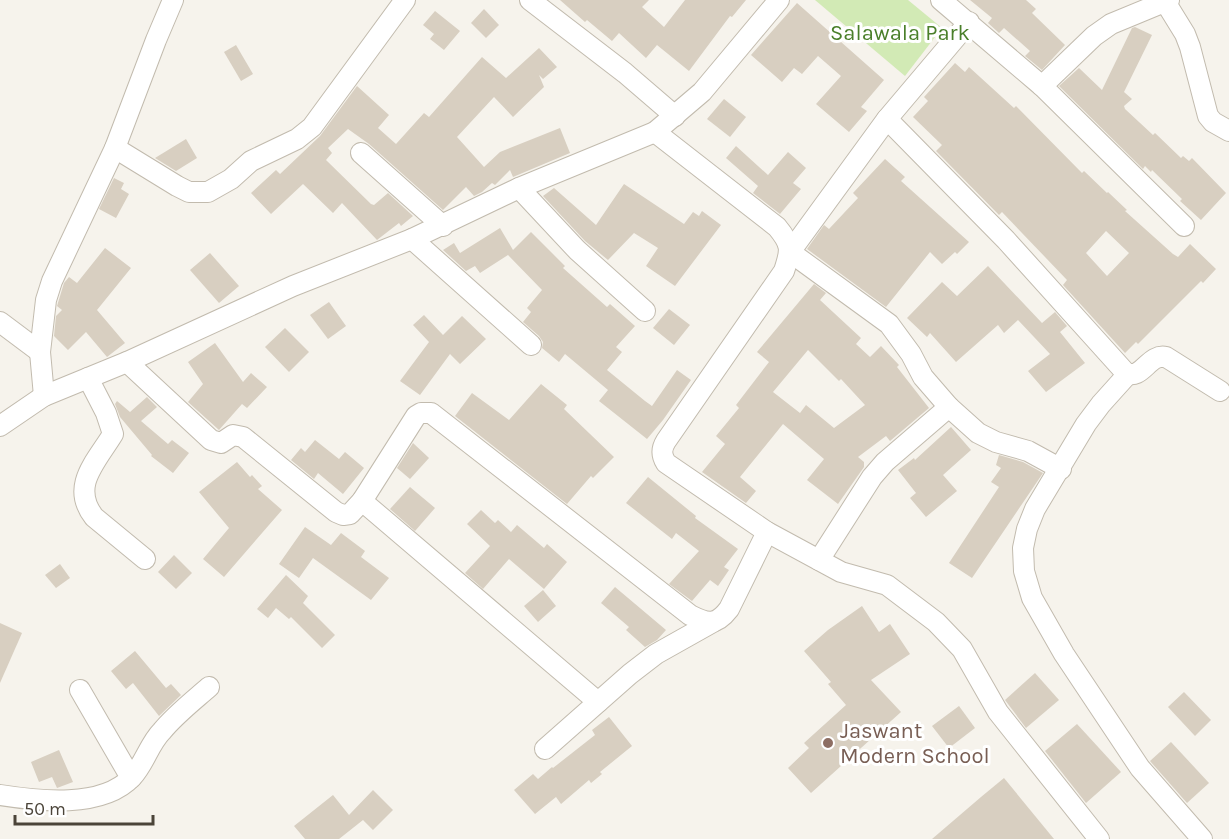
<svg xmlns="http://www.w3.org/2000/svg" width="1229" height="839" viewBox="0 0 1229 839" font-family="Karla,sans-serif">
  <rect width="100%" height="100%" fill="#f6f3ec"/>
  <path fill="#d2eab5" d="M815 0H908L942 28 905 76Z"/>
  <g fill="#d8cfc1" fill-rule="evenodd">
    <path d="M560 0H649L642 7 664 27 685 0H746L732 17 730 16 689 71 657 45 646 58 619 33 612 41 587 20 585 22Z"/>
    <path d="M970 0H1026L1036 9 1032 13 1065 45 1042 70 1025 56 1030 51 1004 28 999 33 988 23 992 18Z"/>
    <path d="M797 3 884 80 861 107 867 111 849 132 816 104 841 76 818 56 802 74 794 68 782 82 751 55Z"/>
    <path d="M484 9 499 25 486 38 471 23Z"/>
    <path d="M435 11 460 31 444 50 430 39 434 34 423 25Z"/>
    <path d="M1135 27 1152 35 1124 92 1132 99 1124 106 1125 109 1153 135 1155 133 1181 158 1183 156 1189 161 1192 158 1226 193 1201 220 1180 201 1182 199 1152 170 1151 172 1145 166 1143 169 1059 86 1079 68 1102 90 1132 28Z"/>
    <path d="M236 45 253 74 241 81 224 52Z"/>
    <path d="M539 48 557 67 543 79 539 75 544 87 513 117 494 97 457 137 484 167 500 152 560 128 570 153 513 177 510 170 495 185 492 183 482 192 474 196 466 187 443 210 369 144 348 129 328 148 332 153 326 160 371 204 374 205 388 193 413 216 401 226 399 223 377 240 342 203 333 213 303 184 271 214 251 193 276 170 280 174 320 136 357 86 389 115 378 128 396 144 424 113 429 117 482 57 506 78Z"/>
    <path d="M955 63 965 72 969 67 1014 108 1016 106 1082 173 1084 171 1107 193 1108 192 1127 210 1125 211 1173 254 1178 257 1190 244 1216 269 1203 283 1201 281 1138 344 1136 342 1125 353 1063 285 1067 280 1002 212 999 215 936 151 942 145 913 117 928 101 924 97ZM1106 231 1129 253 1107 276 1086 253Z"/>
    <path d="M724 99 746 117 730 137 707 119Z"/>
    <path d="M186 139 197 158 176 171 155 158Z"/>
    <path d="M736 146 768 175 788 152 806 168 793 183 801 189 780 214 753 193 758 186 726 158Z"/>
    <path d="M885 159 905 177 901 181 969 242 957 254 955 252 942 264 930 252 886 307 807 249 824 225 829 229 858 198 853 193Z"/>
    <path d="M114 178 124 183 121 189 129 194 116 218 99 209Z"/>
    <path d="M624 184 684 224 693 212 699 216 702 211 721 225 675 286 646 266 658 248 634 233 608 260 585 241 543 196 554 188 596 225Z"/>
    <path d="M500 228 513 250 531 232 565 266 563 268 607 307 610 304 635 326 616 347 622 352 607 370 645 401 652 406 677 370 691 380 663 420 647 439 599 401 608 390 565 354 559 362 542 348 543 342 539 336 523 322 531 312 527 308 542 290 508 255 480 273 475 266 466 271 443 250 454 243 460 253Z"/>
    <path d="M105 248 131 268 97 310 125 343 107 357 86 332 68 350 54 336 56 316 62 310 57 306 64 283 69 277 77 283Z"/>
    <path d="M210 253 239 286 219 303 190 270Z"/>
    <path d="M988 266 1042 323 1055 312 1067 326 1060 332 1085 363 1046 392 1028 371 1050 354 1018 320 1004 333 998 325 956 362 930 333 927 337 907 318 942 282 957 296Z"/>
    <path d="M814 284 826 293 820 300 861 338 856 344 870 357 881 346 899 365 897 367 929 408 890 441 886 436 858 457 864 462V467L838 504 807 480 824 459 783 424 740 477 756 491 746 503 702 472 725 444 716 436 739 408 736 405 769 362 757 352ZM808 350 839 381 841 379 865 405 834 428 806 405 800 413 773 392Z"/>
    <path d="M329 302 346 326 328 339 310 315Z"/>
    <path d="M669 309 690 325 674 345 653 328Z"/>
    <path d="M424 315 443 335 462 316 486 339 460 364 450 354 420 395 400 381 429 342 413 325Z"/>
    <path d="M285 328 309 352 289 372 265 347Z"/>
    <path d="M215 343 243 382 251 373 267 387 247 408 242 404 219 430 188 402 203 384 188 362Z"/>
    <path d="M541 384 567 405 564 409 614 457 593 478 591 476 567 504 455 416 472 393 509 420Z"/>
    <path d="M147 397 157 407 141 421 168 444 172 440 189 453 173 473 151 456 152 455 120 417 115 404 117 401 130 412Z"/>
    <path d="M951 427 971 450 943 475 957 491 926 517 910 498 916 493 898 470 914 458 915 460Z"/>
    <path d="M315 440 339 459 345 452 364 468 343 494 318 473 314 479 291 460 301 448 305 452Z"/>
    <path d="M413 443 429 458 410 479 397 468Z"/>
    <path d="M999 455 1023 462 1043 473 972 578 949 563 999 487 991 482 1001 468 996 465Z"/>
    <path d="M237 462 250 477 252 475 262 486 258 489 282 510 224 577 203 559 229 528 199 492Z"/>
    <path d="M648 477 696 516 695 518 738 549 724 567 729 570 718 586 710 580 692 601 669 584 699 551 676 533 672 539 626 503Z"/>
    <path d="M410 487 435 508 415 531 390 509Z"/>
    <path d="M481 510 495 523 498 520 511 532 517 525 544 548 547 544 567 562 544 589 509 559 483 589 465 573 490 546 467 524Z"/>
    <path d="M305 527 331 545 341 533 365 551 361 557 389 578 371 600 313 558 299 578 279 564Z"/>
    <path d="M174 555 192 573 176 589 158 572Z"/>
    <path d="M60 564 70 578 56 588 45 575Z"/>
    <path d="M286 575 308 596 303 603 335 635 322 648 291 617 289 619 276 608 268 618 257 609Z"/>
    <path d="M615 587 666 630 657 640 645 647 626 630 629 627 601 603Z"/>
    <path d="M543 590 556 606 538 622 524 606Z"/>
    <path d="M862 606 879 632 890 624 910 654 871 680 901 712 811 793 788 768 809 748 804 743 846 705 828 684 831 682 804 651 828 630Z"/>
    <path d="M0 623 22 633 0 683Z"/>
    <path d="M135 651 166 688 171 684 181 695 159 716 133 683 126 689 111 671Z"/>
    <path d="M1035 673 1059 700 1026 728 1005 700Z"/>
    <path d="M1184 692 1211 720 1195 736 1168 707Z"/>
    <path d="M959 706 975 728 949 748 932 726Z"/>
    <path d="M609 717 632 746 600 772 602 774 591 783 589 780 561 804 556 797 535 814 514 790 533 774 538 779 552 767 553 768 595 735 592 730Z"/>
    <path d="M1077 724 1121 772 1086 803 1045 751Z"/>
    <path d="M1171 742 1209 783 1187 803 1150 761Z"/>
    <path d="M59 750 73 782 57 788 52 777 39 782 31 762Z"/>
    <path d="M1004 778 1054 839H932L981 797Z"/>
    <path d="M373 790 393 810 373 830 363 820 339 839H305L294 826 333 795 349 815Z"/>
  </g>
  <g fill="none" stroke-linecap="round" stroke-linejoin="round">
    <g stroke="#c2bbae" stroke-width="22">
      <g id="minor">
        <path d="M530 0 625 73 675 116"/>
        <path d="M941 0 1042 86 1184 226"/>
        <path d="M1164 0 1185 34 1190 47 1208 116 1213 122 1229 131"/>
        <path d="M969 22 887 119 790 252 889 324 911 354 923 377 949 407 978 433 996 442 1028 451 1061 469"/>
        <path d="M1042 86 1094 36 1111 24 1169 0"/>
        <path d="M887 119 1006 240 1125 372C1142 382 1148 353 1166 357L1220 391"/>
        <path d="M655 132 777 227C792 245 791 250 784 271L666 441C661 449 661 455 666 463L767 532 841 572 887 585 936 622 962 649 998 712 1099 839"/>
        <path d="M115 148 177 186 189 192H208L231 179 251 161 297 139 312 127 405 0"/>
        <path d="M361 153 443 226"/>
        <path d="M519 188 577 250 645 311"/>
        <path d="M412 239 531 345"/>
        <path d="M0 322 40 352"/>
        <path d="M127 362 211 440 221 443 233 435 243 437 336 512 343 515 350 514 362 501 416 416 421 413H431L690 615C708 624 716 626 729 609L767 532"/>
        <path d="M1128 374 1101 404 1086 424 1035 509 1027 529 1023 548 1024 571 1032 598 1064 654 1140 768 1202 839"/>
        <path d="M88 378 106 413 113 434C96 462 70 486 94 517L145 559"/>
        <path d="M44 396 40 352 46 300 52 281 115 148 156 40 173 0"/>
        <path d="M0 426 44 396 127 362 293 286 412 239 519 188 655 132 702 92 779 0"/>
        <path d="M362 501 598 702"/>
        <path d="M819 560 872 477 885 462 949 407"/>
        <path d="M80 690 131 778"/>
        <path d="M545 749 630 674 656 654 713 622"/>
        <path d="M0 795C38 801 102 809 132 777 145 763 149 744 162 731 175 715 193 701 209 687"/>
      </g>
    </g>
    <use href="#minor" stroke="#fff" stroke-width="20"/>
  </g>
  <circle fill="#8d6e63" stroke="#fff" stroke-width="2" cx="828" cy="743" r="6"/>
  <g text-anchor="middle" stroke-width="6" stroke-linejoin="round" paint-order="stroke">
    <g font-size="22" fill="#4a7f2a" stroke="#fff">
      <text x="900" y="40">Salawala Park</text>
    </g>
    <g font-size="22" fill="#785e54" stroke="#fff" text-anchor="start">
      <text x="840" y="738">Jaswant<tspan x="840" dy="25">Modern School</tspan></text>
    </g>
  </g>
  <path d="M15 815v9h138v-9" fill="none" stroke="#4b4439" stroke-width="3"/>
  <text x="24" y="815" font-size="18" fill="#4b4439" stroke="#ffffff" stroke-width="4.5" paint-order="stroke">50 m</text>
</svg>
